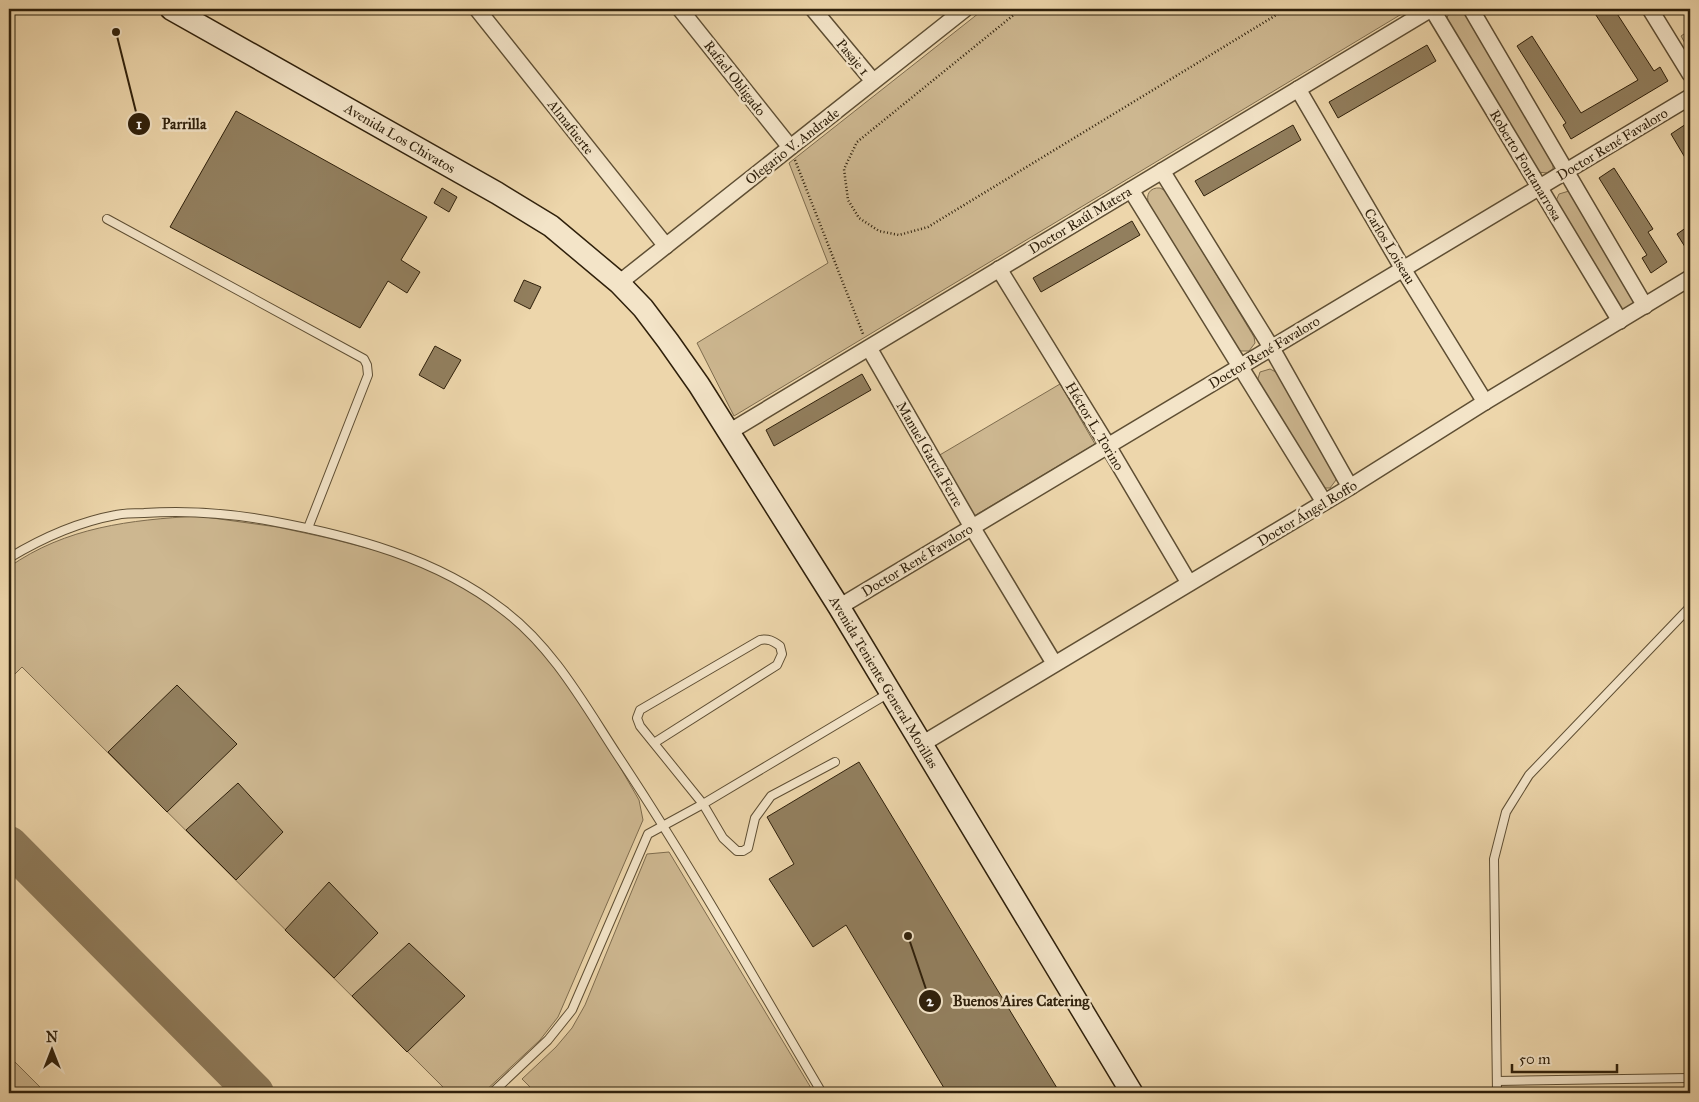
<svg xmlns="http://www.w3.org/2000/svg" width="1699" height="1102" viewBox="0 0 1699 1102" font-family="'IM FELL Great Primer',serif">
  <rect width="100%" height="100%" fill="#edd6ab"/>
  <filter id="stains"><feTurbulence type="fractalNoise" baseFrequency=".004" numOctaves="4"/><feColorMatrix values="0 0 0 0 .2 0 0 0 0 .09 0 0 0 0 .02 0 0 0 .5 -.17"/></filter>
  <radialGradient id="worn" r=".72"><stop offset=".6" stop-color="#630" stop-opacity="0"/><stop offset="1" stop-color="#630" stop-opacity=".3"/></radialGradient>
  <g fill="#cdb790" stroke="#7e6c4e">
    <path d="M984 9H1410L734 416 697 343 828 263 789 163Z"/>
    <path d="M1459 10 1465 13 1553 159V169L1547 173 1537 172 1446 20 1449 13Z"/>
    <path d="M1690 30V52L1681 36Z"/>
    <path d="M1160 188 1166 191 1254 337 1255 343 1249 351H1241L1235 347 1149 204C1145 195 1150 187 1160 188Z"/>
    <path d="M1569 191 1572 193 1635 303 1621 311 1556 201 1559 194Z"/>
    <path d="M1270 369 1276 372 1336 473V480L1330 488H1323L1257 382 1260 372Z"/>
    <path d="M1060 384 1095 444 974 516 938 456Z"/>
    <path d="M198 516 277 527 328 538 382 552 424 567 460 584 497 609 528 637 555 668 587 710 639 800 643 820 558 1017 540 1040 483 1093H449L22 667 9 680V567C66 527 130 520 198 516Z"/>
    <path d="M669 852 814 1093H536L522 1079 556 1047 572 1028 585 1005 647 854Z"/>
    <path d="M9 1056 46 1093H9Z"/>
  </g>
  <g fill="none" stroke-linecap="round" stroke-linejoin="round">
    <path stroke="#8e7b5b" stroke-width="38" d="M9 845 255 1093"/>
  </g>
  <g fill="#927f5e" stroke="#2f200b">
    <path d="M1592 9H1614L1654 71 1660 67 1668 81 1571 139 1563 125 1566 123 1517 46 1532 36 1581 113 1638 80Z"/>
    <path d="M1427 45 1436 61 1338 118 1329 102Z"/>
    <path d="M236 111 427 217 401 260 420 272 407 293 388 281 360 328 170 227Z"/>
    <path d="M1686 124 1690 131V166L1671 134Z"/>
    <path d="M1293 125 1301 140 1204 196 1195 181Z"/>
    <path d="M1614 168 1653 229 1648 232 1667 262 1651 273 1642 258 1647 255 1599 178Z"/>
    <path d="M442 188 457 197 449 212 434 203Z"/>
    <path d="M1132 221 1140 235 1041 292 1033 278Z"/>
    <path d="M1690 225V255L1677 234Z"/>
    <path d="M524 280 541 287 530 309 514 301Z"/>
    <path d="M435 346 461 360 444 389 419 375Z"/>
    <path d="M862 374 871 390 774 446 766 430Z"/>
    <path d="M177 685 237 744 167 812 108 752Z"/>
    <path d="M859 762 1060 1093H947L846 925 813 947 769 879 794 864 767 817Z"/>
    <path d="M238 783 283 832 236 880 186 830Z"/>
    <path d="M329 882 378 933 334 978 285 930Z"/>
    <path d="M409 943 465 996 407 1052 352 996Z"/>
  </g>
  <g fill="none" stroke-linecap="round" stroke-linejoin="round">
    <g stroke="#5e4e33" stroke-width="10">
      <g id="service">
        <path d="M107 219 364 359 367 365 368 375 308 528"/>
        <path d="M9 558C42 538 78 522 116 515 125 513 135 513 144 513 187 510 228 513 271 521 352 536 436 558 502 609 553 647 584 704 618 756 691 866 755 980 822 1093"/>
        <path d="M654 743 777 665 782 654 780 646C773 641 768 638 760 640L640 710 637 718 640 726 703 804 723 838 737 851H743L748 848 755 818 771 796 835 762"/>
        <path d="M1497 1081 1690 1078"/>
        <path d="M492 1093 548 1040 572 1010 648 834 703 804 889 693"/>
        <path d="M1497 1093 1494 859 1506 812 1529 775 1690 607"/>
      </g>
    </g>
    <g stroke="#5e4e33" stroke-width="18">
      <g id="minor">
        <path d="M477 9 666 246"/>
        <path d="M680 9 790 147"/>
        <path d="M813 9 873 81"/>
        <path d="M1432 9 1620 321"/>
        <path d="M1471 9 1645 306"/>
        <path d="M1650 9 1690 74"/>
        <path d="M1298 89 1403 269 1485 402"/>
        <path d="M1162 171 1271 347 1350 487"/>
        <path d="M1131 190 1324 502"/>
        <path d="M999 269 1108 446 1189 583"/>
        <path d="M619 283 965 9"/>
        <path d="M869 348 972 527 1054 663"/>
        <path d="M729 432 1431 9"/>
        <path d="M839 607 1690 97"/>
        <path d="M922 744 1350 487 1485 402 1690 278"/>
      </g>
    </g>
    <g stroke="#2f200b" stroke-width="24">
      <path id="secondary" d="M171 9 497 193 551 226 619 283 643 308 668 341 699 385 839 607 1132 1093"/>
    </g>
    <g stroke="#2f200b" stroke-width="2.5" stroke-dasharray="1 2.5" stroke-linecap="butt">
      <path d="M1021 9 857 142 844 169 848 200 859 218 879 231 899 235 928 227 1286 9"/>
      <path d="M795 160 863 334"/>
    </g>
    <use href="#service" stroke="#f3e4c8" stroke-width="8"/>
    <use href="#minor" stroke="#f3e4c8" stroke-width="15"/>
    <use href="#secondary" stroke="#f3e4c8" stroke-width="21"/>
  </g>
  <g text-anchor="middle" stroke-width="5" stroke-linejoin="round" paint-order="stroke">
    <g font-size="14" fill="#2f200b" stroke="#f3e4c8">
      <text transform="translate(853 57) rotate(50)" y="5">Pasaje 1</text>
      <text transform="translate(735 78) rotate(52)" y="5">Rafael Obligado</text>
      <text transform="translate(571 127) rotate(52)" y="5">Almafuerte</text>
      <text transform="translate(400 138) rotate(30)" y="5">Avenida Los Chivatos</text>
      <text transform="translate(1612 144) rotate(-31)" y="5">Doctor René Favaloro</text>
      <text transform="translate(792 146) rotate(-38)" y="5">Olegario V. Andrade</text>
      <text transform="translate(1526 165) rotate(59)" y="5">Roberto Fontanarrosa</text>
      <text transform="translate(1080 220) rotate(-31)" y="5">Doctor Raúl Matera</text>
      <text transform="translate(1390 246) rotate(59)" y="5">Carlos Loiseau</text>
      <text transform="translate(1264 352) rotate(-31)" y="5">Doctor René Favaloro</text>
      <text transform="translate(1095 426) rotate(59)" y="5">Héctor L. Torino</text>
      <text transform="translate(930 454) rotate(60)" y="5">Manuel García Ferre</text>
      <text transform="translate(1307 513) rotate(-31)" y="5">Doctor Ángel Roffo</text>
      <text transform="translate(917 560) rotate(-31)" y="5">Doctor René Favaloro</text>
      <text transform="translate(884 682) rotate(59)" y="5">Avenida Teniente General Morillas</text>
    </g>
  </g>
  <path fill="none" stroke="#2f200b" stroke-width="2" d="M116 32L139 124M908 936L930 1001"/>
  <g fill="#2f200b" stroke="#f3e4c8" stroke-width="2">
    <circle cx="116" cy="32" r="5"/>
    <circle cx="908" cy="936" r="5"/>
    <circle cx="139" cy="124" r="12"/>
    <circle cx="930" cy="1001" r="12"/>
  </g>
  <g font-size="15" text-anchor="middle" font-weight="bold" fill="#fff">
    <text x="139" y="129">1</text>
    <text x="930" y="1006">2</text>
  </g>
  <g font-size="15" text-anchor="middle" font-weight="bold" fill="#2f200b" stroke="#f3e4c8" stroke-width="5" stroke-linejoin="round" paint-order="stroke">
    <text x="184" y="129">Parrilla</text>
    <text x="1021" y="1006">Buenos Aires Catering</text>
  </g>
  <rect width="1699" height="1102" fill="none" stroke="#edd6ab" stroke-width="30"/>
  <rect x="10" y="10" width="1679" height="1082" fill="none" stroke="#2f200b" stroke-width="2.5"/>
  <rect x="15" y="15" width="1669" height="1072" fill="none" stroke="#2f200b"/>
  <g transform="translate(52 1050)" stroke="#f3e4c8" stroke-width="4" paint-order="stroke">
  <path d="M0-4L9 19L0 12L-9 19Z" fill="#2f200b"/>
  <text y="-8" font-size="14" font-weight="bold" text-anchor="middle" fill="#2f200b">N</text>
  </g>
  <path d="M1512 1064v8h105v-8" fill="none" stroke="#2f200b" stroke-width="2.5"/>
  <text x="1519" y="1064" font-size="15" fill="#2f200b" stroke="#f3e4c8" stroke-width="4" paint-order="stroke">50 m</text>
  <rect width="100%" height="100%" filter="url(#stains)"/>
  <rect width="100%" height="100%" fill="url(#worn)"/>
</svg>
